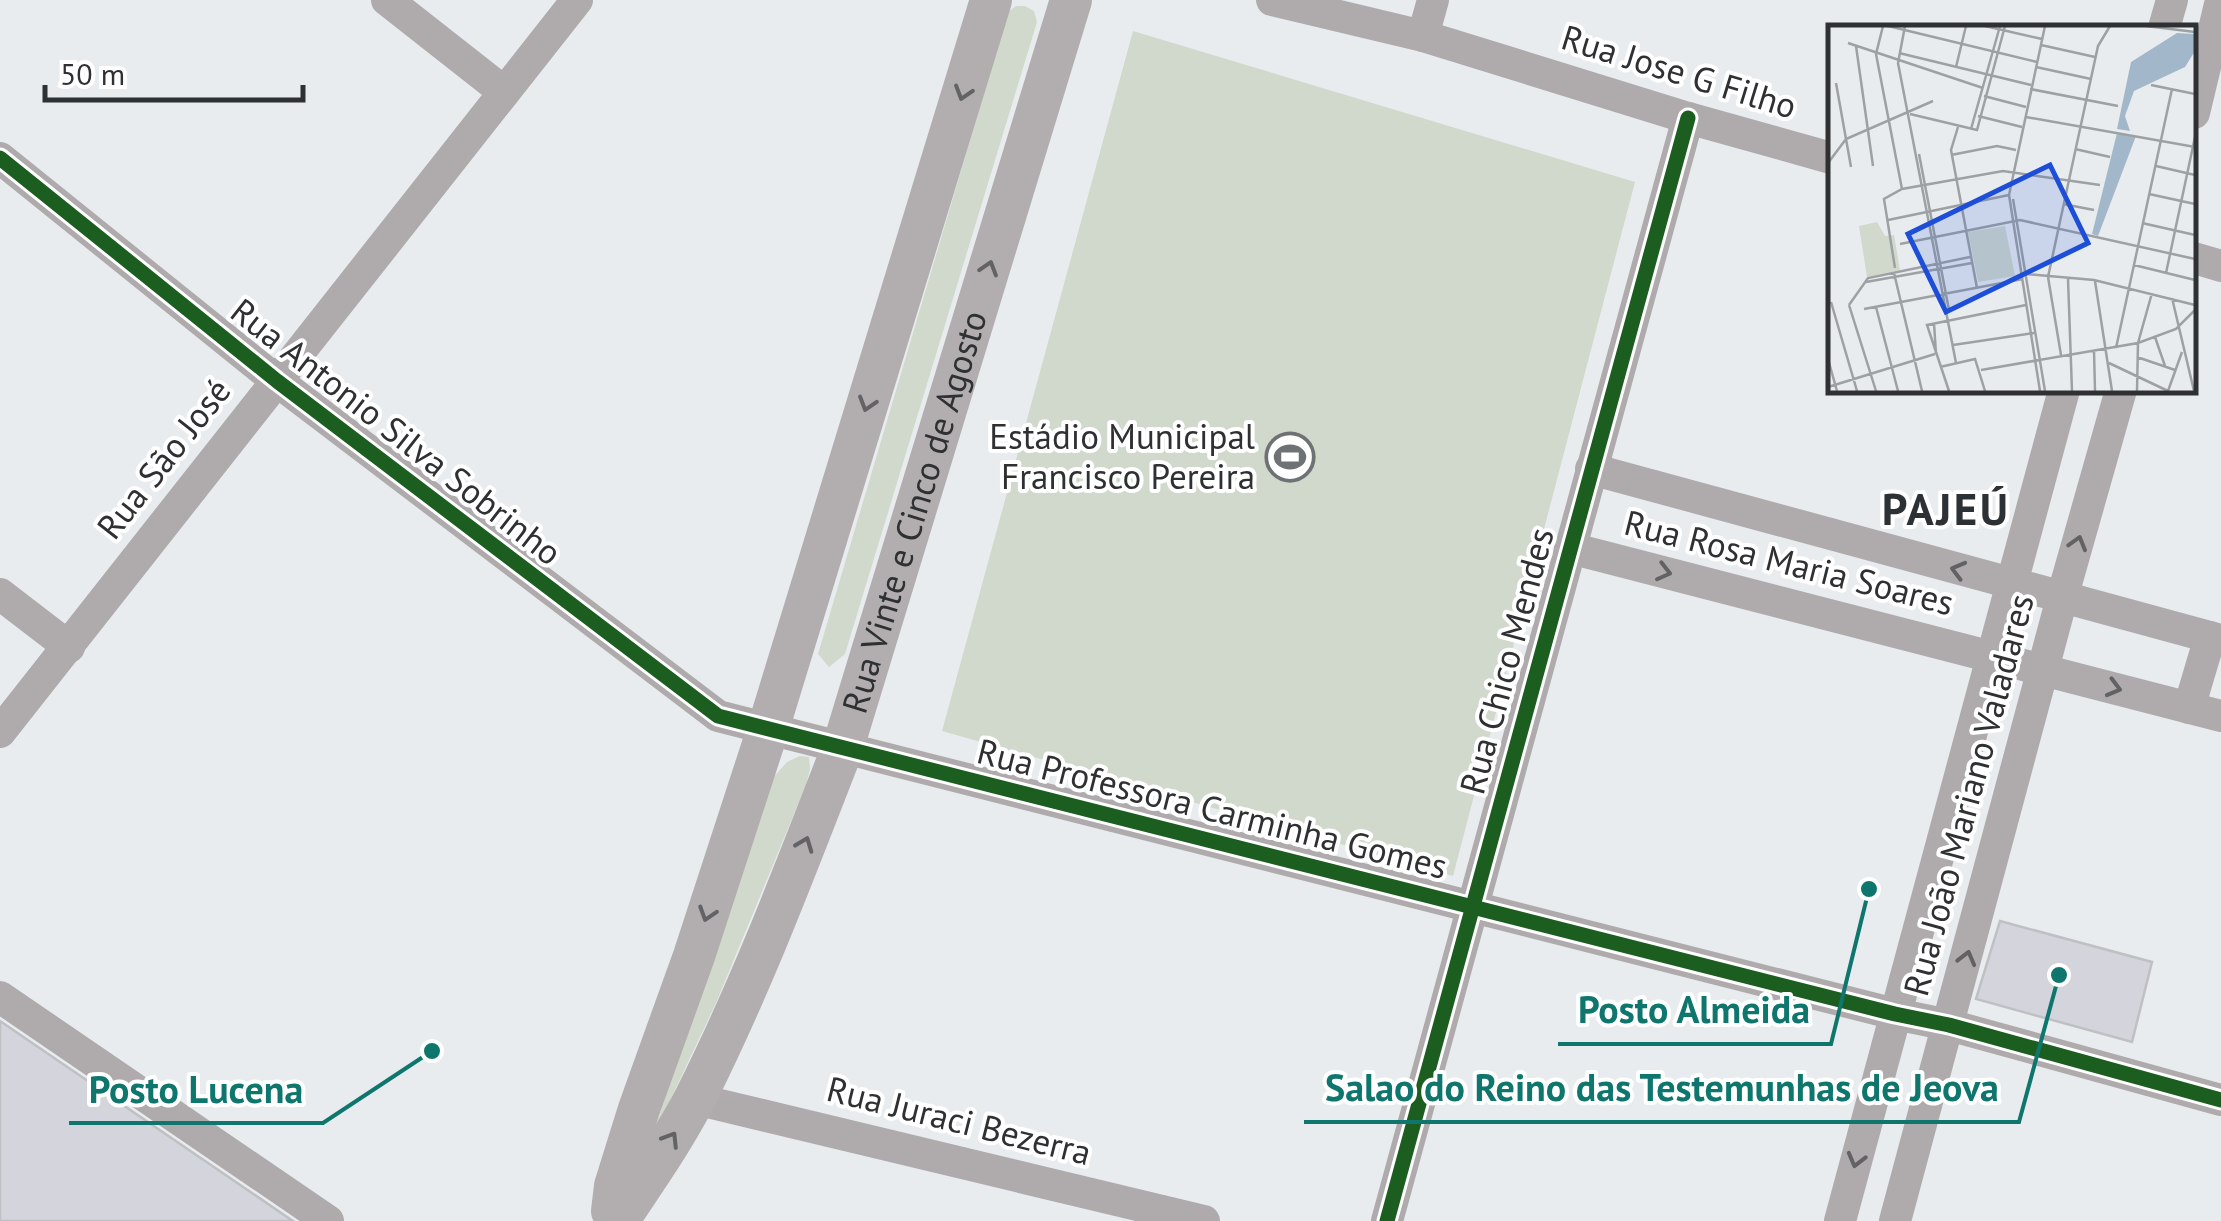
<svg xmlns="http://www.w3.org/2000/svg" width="2221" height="1221" viewBox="0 0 2221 1221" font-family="'PT Sans',sans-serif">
  <rect width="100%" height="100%" fill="#e9ecef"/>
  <g fill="#d0d9cb">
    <path d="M1016 6H1025L1034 11 1037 22 845 654 829 667 818 654 1008 12Z"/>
    <path d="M1133 31 1635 182 1453 876 942 731Z"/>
    <path d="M800 756 809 757 810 769 806 785 716 1003 650 1143 771 780 787 762Z"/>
  </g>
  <g fill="#d3d4dc" stroke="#bfc0c3" stroke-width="2.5">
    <path d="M2000 921 2152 962 2132 1042 1976 999Z"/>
    <path d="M0 1021 293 1221H0Z"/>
  </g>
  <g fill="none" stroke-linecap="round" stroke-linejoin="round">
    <g stroke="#afabad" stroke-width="32">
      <path d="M387 0 504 92"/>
      <path d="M1272 0 1423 36 1688 118 1831 158"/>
      <path d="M2164 28 2172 0"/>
      <path d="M1423 36 1433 0"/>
      <path d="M2194 113 2221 0"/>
      <path d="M0 158 277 381 718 716 1895 1014 1949 1025 2221 1100"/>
      <path d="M2194 258 2221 266"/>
      <path d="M1591 469 2221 640"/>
      <path d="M1570 548 2221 716"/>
      <path d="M0 594 69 647"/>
      <path d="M2189 708 2210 637"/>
      <path d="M0 732 577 0"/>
      <path d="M0 997 328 1221"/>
      <path d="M695 1099 1204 1221"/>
      <path d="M1387 1221 1688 118"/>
      <path d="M1840 1221 2064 390"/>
      <path d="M1895 1221 2062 598 2121 390"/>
    </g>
    <g stroke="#b2aeaf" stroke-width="42">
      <path d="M612 1211 615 1186 639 1109 694 956 768 729 991 0"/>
      <path id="s1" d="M618 1221C644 1181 673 1141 695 1098 752 985 797 865 843 747L1071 0"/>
    </g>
    <g stroke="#fff" stroke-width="21">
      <g id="cycleway">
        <path d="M0 158 277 381 718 716 1895 1014 1949 1025 2221 1100"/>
        <path d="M1387 1221 1688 118"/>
      </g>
    </g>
    <use href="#cycleway" stroke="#1b5e20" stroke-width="15"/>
  </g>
  <defs><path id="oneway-chevron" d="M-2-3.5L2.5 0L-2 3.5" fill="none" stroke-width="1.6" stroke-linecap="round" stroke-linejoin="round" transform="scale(2.5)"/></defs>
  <g stroke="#636264">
    <use href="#oneway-chevron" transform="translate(963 93) rotate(107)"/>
    <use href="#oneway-chevron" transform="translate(989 268) rotate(-73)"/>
    <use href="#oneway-chevron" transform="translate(867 404) rotate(107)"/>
    <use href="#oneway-chevron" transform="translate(805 844) rotate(-69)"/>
    <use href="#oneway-chevron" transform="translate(707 914) rotate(108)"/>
    <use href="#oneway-chevron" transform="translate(671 1139) rotate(-58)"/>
  </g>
  <g stroke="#626163">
    <use href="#oneway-chevron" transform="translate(2078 543) rotate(-74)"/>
    <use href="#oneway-chevron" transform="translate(1958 570) rotate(-165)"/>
    <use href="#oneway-chevron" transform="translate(1664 572) rotate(14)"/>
    <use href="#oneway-chevron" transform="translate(2114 688) rotate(15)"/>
    <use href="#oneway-chevron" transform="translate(1967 958) rotate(-75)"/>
    <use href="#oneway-chevron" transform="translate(1856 1160) rotate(105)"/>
  </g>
  <defs>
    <g id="stadium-ring" transform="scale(2.5)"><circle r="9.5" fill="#fff" stroke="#6f7274" stroke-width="1.5"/><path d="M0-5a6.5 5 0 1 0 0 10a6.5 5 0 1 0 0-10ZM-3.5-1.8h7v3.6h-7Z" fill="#6f7274"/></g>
  </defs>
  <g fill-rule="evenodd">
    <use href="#stadium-ring" x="1290" y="457"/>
  </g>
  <g text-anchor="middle" stroke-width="8" stroke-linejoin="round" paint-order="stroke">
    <g font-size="35" fill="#2e3032" stroke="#fff">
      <text transform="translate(1679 72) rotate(17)" y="12">Rua Jose G Filho</text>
      <text transform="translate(396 432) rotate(38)" y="12">Rua Antonio Silva Sobrinho</text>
      <text transform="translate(164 459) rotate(-52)" y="12">Rua São José</text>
      <text dy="12" stroke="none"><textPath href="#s1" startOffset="772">Rua Vinte e Cinco de Agosto</textPath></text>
      <text transform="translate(1789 563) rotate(14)" y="12">Rua Rosa Maria Soares</text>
      <text transform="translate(1507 661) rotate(-75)" y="12">Rua Chico Mendes</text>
      <text transform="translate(1969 795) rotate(-75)" y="12">Rua João Mariano Valadares</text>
      <text transform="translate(1212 809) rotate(14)" y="12">Rua Professora Carminha Gomes</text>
      <text transform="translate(959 1121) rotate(14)" y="12">Rua Juraci Bezerra</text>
    </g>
    <g font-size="35" fill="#2e3032" stroke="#fff" text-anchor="end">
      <text x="1255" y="449">Estádio Municipal<tspan x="1255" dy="40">Francisco Pereira</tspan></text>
    </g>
    <g font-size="45" font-weight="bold" letter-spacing="2.5" fill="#2c3135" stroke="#fff">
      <text x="1946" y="525">PAJEÚ</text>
    </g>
  </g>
  <g transform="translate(1828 25)">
    <rect width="368" height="368" fill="#e9ecef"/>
    <path d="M49 197 57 211 66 210 72 245 39 252 31 201ZM177 201 187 251 150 257 140 207Z" fill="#d0d9cb"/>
    <path d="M349 8 367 9V26L357 42 306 66 297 91 302 106 289 104 303 37ZM289 108 308 111 270 211 264 209Z" fill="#a2b8ca"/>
    <path fill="none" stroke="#9ea1a3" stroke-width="2.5" d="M55 1 48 29 74 164M60 1 209 37M77 1 70 38 128 338M157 1 214 14M318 1 367 7M20 18 155 63M213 20 267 32M28 21 45 141M71 28 203 60M128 42 138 1M208 42 263 54M8 58 23 142M323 60 367 69M202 64 290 81M156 71 198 82M82 89 149 105 177 1M150 91 194 102M198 92 367 122M130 102 123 125 149 263M143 104 172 1M247 124 282 132M91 129 121 285M123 130 169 121 188 125M0 138 18 114 105 76M328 141 367 150M321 169 367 179M185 174 217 366M235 179 266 185M60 195 181 170M314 198 367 210M72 219 192 195 367 234M306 240 367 255M67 243 56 174 74 164 175 146 272 160M66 248 94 366M338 248 367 112M197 249 266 255 367 280M240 254 244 366M267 256 284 366M38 257 144 238M344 273 366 366M3 277 29 366M21 280 40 253 142 232M21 280 48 366M48 282 70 366M36 284 195 254M106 298 108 329M327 312 337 341M125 320 206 308M288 323 344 64M266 325 267 366M233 330 220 252 270 21 282 1M309 332 347 345M0 334 9 366M281 338 340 366M112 342 147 334 157 366M153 345 310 318 348 304 367 285M0 362 107 329M121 366 99 300 198 280M212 366 181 170 217 1M309 366 310 318 324 268M340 366 354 327"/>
    <path fill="#1d4ed8" fill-opacity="0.15" stroke="#1d4ed8" stroke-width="5" d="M222 140 260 218 118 287 80 209Z"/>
    <rect width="368" height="368" fill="none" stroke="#2e3032" stroke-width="5"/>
  </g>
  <path fill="none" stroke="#0f766e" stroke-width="4" d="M1869 889L1831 1044H1558M2059 975L2019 1122H1304M432 1051L323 1123H69"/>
  <g fill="#0f766e" stroke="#fff" stroke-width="4">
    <circle cx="1869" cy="889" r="10"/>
    <circle cx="2059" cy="975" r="10"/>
    <circle cx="432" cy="1051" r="10"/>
  </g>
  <g font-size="38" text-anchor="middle" font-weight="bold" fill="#0f766e" stroke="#fff" stroke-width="8" stroke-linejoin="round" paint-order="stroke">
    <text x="1694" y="1023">Posto Almeida</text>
    <text x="1662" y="1101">Salao do Reino das Testemunhas de Jeova</text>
    <text x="196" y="1103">Posto Lucena</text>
  </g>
  <path d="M45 85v15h258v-15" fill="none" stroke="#2e3032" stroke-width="5"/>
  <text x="60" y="85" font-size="30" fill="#2e3032" stroke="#ffffff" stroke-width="8" paint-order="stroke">50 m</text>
</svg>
